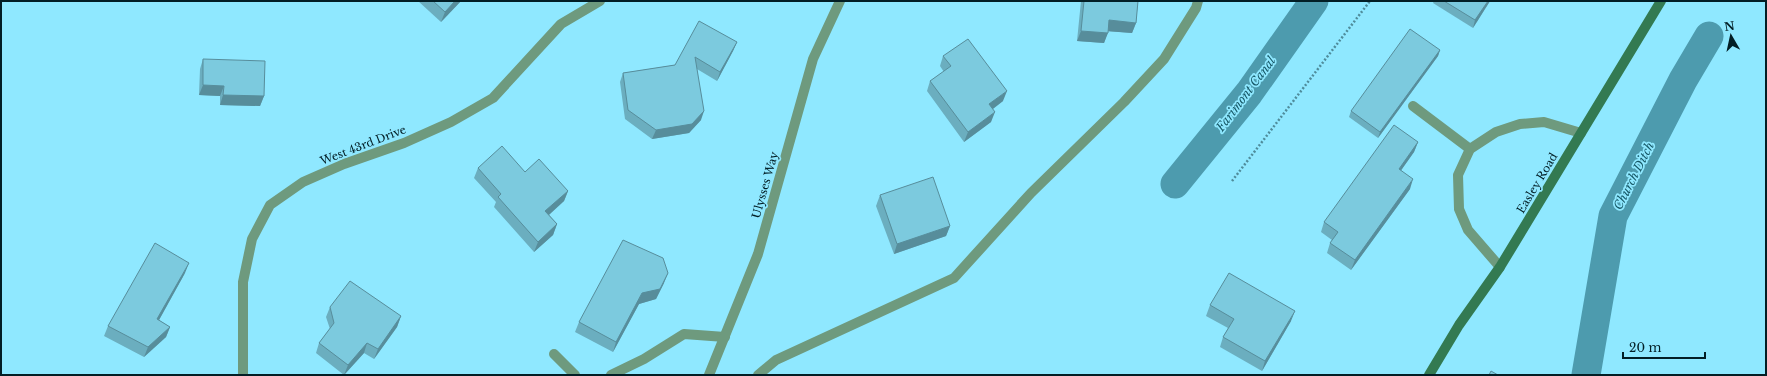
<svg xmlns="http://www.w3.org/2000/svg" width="1767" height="376" viewBox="0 0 1767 376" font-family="'Libre Baskerville',serif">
  <rect width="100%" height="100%" fill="#8fe8ff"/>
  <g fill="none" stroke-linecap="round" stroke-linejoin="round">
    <g stroke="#4d9bae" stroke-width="29">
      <path d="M1175 184 1249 93 1314 1"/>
      <path d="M1586 375 1613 216 1683 80 1709 36"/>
    </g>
    <path stroke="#4f8c9b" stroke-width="2.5" stroke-dasharray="2 2" stroke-linecap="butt" d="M1232 181 1370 1"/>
    <g stroke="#6e9a7e" stroke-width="10">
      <path d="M1413 106 1470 149"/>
      <path d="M1500 267 1468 230 1459 209 1458 175 1470 149 1496 132 1520 124 1544 122 1581 133"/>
      <path d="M554 354 575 375"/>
      <path d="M611 375 644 359 684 334 725 337"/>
      <path d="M758 375 776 360 954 278 1031 193 1124 102 1164 59 1196 8 1198 1"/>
    </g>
    <g stroke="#6e9a7e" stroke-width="10">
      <path d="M243 375V282L252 239 270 205 303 182 344 164 404 143 451 122 493 98 561 24 600 1"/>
      <path d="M709 375 758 254 813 59 840 1"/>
    </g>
    <path stroke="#337a52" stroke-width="10" d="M1429 375 1459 325 1500 267 1661 1"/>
  </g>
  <g fill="#6baebf">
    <path d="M418 1H461L441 22Z"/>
    <path d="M1081 1H1138L1136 23 1132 33 1108 31 1104 43 1077 41Z"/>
    <path d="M1434 1H1490L1473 28 1433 3Z"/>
    <path d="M737 42 733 51 717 81 697 69 701 120 689 133 652 139 625 119 620 82 623 73 675 65Z"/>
    <path d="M1440 50 1438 56 1378 138 1349 117 1351 111Z"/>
    <path d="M943 56 1003 101 993 109 991 122 964 142 927 91 930 81 944 72 940 66Z"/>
    <path d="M203 59 264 96 260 106 220 105V96L199 95 200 69Z"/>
    <path d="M1418 142 1414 152 1401 170 1410 189 1351 270 1327 253 1330 243 1332 240 1321 232 1324 222Z"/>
    <path d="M478 168 525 172 568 191 564 201 549 215 557 224 553 235 534 252 494 207 496 202 474 178Z"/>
    <path d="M880 195 950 226 946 236 894 254 876 206Z"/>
    <path d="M185 273 159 320 170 327 166 337 144 357 104 336 108 326Z"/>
    <path d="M664 283 656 299 639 304 613 352 575 332 579 322Z"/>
    <path d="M1210 305 1291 321 1262 371 1220 347 1223 337 1228 328 1206 316Z"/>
    <path d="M330 307 401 316 397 327 374 359 364 353 344 375 316 353 319 343 330 329 326 317Z"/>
  </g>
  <g fill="#578d9b">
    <path d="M455 1H461L441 22 445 12Z"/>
    <path d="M1488 1H1490L1473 28 1475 20Z"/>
    <path d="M1109 20 1136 23 1132 33 1105 31Z"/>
    <path d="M1081 31 1108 33 1104 43 1077 41Z"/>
    <path d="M737 42 733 51 717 81 720 72Z"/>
    <path d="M1440 50 1438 56 1378 138 1380 132Z"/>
    <path d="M203 85 224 86 220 96 199 95Z"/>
    <path d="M1007 91 1003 101 986 114 989 104Z"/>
    <path d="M223 95 264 96 260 106 220 105Z"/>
    <path d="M704 111 701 120 689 133 652 139 656 130Z"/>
    <path d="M995 112 991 122 964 142 968 132Z"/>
    <path d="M1418 142 1414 152 1395 179 1399 169Z"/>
    <path d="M1413 179 1410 189 1351 270 1355 260Z"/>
    <path d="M568 191 564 201 542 221 545 211Z"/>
    <path d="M557 224 553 235 534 252 538 242Z"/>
    <path d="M950 226 946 236 894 254 897 244Z"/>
    <path d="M189 263 185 273 154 329 157 319Z"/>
    <path d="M668 273 664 283 656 299 639 304 613 352 616 342 642 293Z"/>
    <path d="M1295 311 1291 321 1262 371 1265 361Z"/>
    <path d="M401 316 397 327 374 359 378 349Z"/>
    <path d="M170 327 166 337 144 357 148 347Z"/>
    <path d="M367 343 364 353 344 375 348 365Z"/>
  </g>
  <g fill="#7ccade" stroke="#578d9b">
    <path d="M433 1H455L445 12Z"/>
    <path d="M1084 1H1138L1136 23 1109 20 1108 33 1081 31Z"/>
    <path d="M1444 1H1488L1475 20Z"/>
    <path d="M699 21 737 42 720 72 695 57 704 111 692 124 656 130 628 110 623 73 675 65Z"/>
    <path d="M1410 29 1440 50 1380 132 1351 111Z"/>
    <path d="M968 39 1007 91 989 104 995 112 968 132 930 81 951 66 943 56Z"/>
    <path d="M203 59 265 61 264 96 223 95 224 86 203 85Z"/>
    <path d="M1394 125 1418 142 1399 169 1413 179 1355 260 1330 243 1338 232 1324 222Z"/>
    <path d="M502 146 525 172 539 159 568 191 545 211 557 224 538 242 498 197 501 194 478 168Z"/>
    <path d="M933 177 950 226 897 244 880 195Z"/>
    <path d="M623 240 663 258 668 273 660 289 642 293 616 342 579 322Z"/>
    <path d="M155 243 189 263 157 319 170 327 148 347 108 326Z"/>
    <path d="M1229 273 1295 311 1265 361 1223 337 1234 319 1210 305Z"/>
    <path d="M350 281 401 316 378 349 367 343 348 365 319 343 334 323 330 307Z"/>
    <path d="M1491 371 1498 375H1489Z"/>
  </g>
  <g text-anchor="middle" stroke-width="3.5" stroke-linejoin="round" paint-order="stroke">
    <g font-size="11" fill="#021e25" stroke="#8fe8ff">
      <text transform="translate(363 145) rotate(-21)" y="4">West 43rd Drive</text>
      <text transform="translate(1537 183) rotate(-59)" y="4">Easley Road</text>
      <text transform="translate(765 185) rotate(-74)" y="4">Ulysses Way</text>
    </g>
    <g font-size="12" font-style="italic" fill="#165766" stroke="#8fe8ff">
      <text transform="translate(1246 94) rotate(-53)" y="4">Farimont Canal</text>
      <text transform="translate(1634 176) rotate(-63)" y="4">Church Ditch</text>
    </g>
  </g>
  <rect width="1767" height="376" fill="none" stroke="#021e25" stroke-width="4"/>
  <g transform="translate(1731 36) rotate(351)" stroke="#8fe8ff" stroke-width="3" paint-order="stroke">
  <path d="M0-3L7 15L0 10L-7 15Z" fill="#021e25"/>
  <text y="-6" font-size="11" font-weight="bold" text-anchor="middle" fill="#021e25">N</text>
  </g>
  <path d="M1623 352v6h82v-6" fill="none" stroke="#021e25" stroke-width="2"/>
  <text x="1629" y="352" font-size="12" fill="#021e25" stroke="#8fe8ff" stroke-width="3" paint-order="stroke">20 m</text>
</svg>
